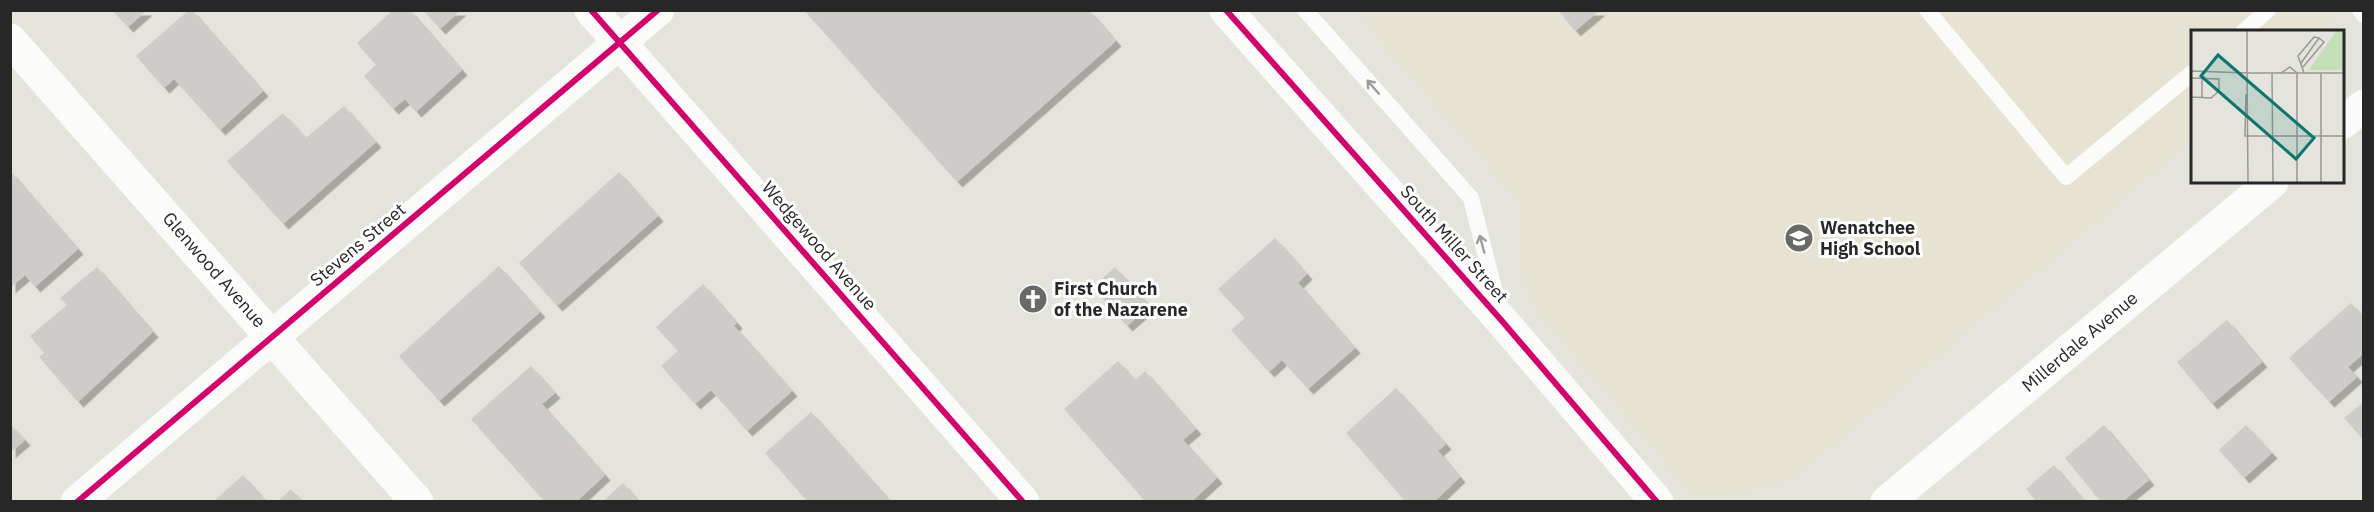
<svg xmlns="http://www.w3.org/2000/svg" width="2374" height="512" viewBox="0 0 2374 512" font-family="'IBM Plex Sans',sans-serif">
  <defs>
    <filter id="shadow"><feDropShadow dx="5.5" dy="5.5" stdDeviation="0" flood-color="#0004"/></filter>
  </defs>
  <rect width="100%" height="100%" fill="#e4e3dc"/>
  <path fill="#e7e3d2" d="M1354 11H2345L2320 31 2192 32V140L1794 478 1737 494 1690 492 1536 309 1521 273V203Z"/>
  <g fill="#cdccc8" filter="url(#shadow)">
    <path d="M112 10H147L128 27Z"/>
    <path d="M189 10H192L263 91 220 130 174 79 164 88 136 56Z"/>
    <path d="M393 10H410L462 70 416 112 405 99 393 109 364 76 376 65 357 43Z"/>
    <path d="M423 10H461L440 29Z"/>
    <path d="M804 10H1089L1116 41 957 182Z"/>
    <path d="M1558 10H1600L1575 31Z"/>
    <path d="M344 106 376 142 283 224 227 161 283 113 306 138Z"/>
    <path d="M10 171 78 249 35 287 25 275 10 288Z"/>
    <path d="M619 172 658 216 557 306 519 263Z"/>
    <path d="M1275 238 1307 274 1298 283 1355 348 1308 389 1282 360 1269 372 1231 330 1245 318 1218 289Z"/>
    <path d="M499 266 540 312 439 401 399 356Z"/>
    <path d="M97 267 153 332 78 402 39 357 44 353 30 336 67 305 60 298Z"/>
    <path d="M1115 267 1150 306 1127 326 1093 287Z"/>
    <path d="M703 284 737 323 734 326 792 391 747 431 711 390 695 404 661 366 678 351 656 327Z"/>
    <path d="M2351 303 2364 317V353L2348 367 2357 377 2329 402 2289 358Z"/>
    <path d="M2227 320 2262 362 2212 404 2177 362Z"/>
    <path d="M1118 361 1135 380 1145 371 1196 429 1183 440 1217 478 1191 502H1146L1064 409Z"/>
    <path d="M531 366 555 393 542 404 605 475 576 502H545L471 419Z"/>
    <path d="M1396 388 1446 444 1438 451 1460 477 1434 502H1406L1346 433Z"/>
    <path d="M2364 402V440L2344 418Z"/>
    <path d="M811 412 891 502H808L765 453Z"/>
    <path d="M10 424 25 440 10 453Z"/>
    <path d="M2104 425 2149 480 2122 502H2101L2065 458Z"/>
    <path d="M2246 425 2272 453 2244 478 2219 450Z"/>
    <path d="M2054 465 2085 502H2037L2026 489Z"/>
    <path d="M243 475 266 502H213Z"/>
    <path d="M623 483 639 502H602Z"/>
    <path d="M291 489 303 502H277Z"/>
  </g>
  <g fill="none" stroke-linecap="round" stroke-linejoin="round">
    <g stroke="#fbfbfa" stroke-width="16">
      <path d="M1305 10 1471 198 1499 308"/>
      <path d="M1927 10 2066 177 2192 73"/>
      <path d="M2360 10 2364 15"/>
      <path d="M2243 32 2268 10"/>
    </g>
    <g stroke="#fbfbfa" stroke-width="33">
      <path d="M591 10 1023 502"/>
      <path d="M10 40 417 502"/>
      <path d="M77 502 658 10"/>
    </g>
    <g stroke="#fbfbfa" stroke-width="33">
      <path d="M1226 10 1502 321 1657 502"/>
      <path d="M2342 123 2364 106"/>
      <path d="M1887 502 2272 182"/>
    </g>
    <g stroke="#fff" stroke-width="10">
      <g id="cycleway">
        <path d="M591 10 1023 502"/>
        <path d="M1226 10 1502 321 1657 502"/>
        <path d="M77 502 658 10"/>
      </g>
    </g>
    <use href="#cycleway" stroke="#d6006c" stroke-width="6"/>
  </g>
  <defs><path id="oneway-shaft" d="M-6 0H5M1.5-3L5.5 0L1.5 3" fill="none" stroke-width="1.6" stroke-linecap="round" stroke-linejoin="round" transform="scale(1.5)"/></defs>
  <g stroke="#9c9c9b">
    <use href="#oneway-shaft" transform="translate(1373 87) rotate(-131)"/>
    <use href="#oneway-shaft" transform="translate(1482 244) rotate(-105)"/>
  </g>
  <defs>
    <g id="school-disc" transform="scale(1.5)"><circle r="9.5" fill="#696966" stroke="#fff"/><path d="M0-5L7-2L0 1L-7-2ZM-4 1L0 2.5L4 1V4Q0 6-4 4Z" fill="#fff"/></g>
    <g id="church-disc" transform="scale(1.5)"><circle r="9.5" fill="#696966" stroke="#fff"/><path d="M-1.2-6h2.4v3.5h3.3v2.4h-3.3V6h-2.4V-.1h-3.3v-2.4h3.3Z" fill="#fff"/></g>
  </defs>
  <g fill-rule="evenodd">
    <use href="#school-disc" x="1799" y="238"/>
    <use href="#church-disc" x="1033" y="299"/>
  </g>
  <g text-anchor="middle" stroke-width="6" stroke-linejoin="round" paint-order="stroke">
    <g font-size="18" font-weight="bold" fill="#272727" stroke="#fff" text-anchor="start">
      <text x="1820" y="234">Wenatchee<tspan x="1820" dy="21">High School</tspan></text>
      <text x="1054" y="295">First Church<tspan x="1054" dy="21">of the Nazarene</tspan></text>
    </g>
    <g font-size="18" fill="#272727" stroke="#fff">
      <text transform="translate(1454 244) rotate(48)" y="6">South Miller Street</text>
      <text transform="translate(358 245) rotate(-40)" y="6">Stevens Street</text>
      <text transform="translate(819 246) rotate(49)" y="6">Wedgewood Avenue</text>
      <text transform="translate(214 270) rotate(49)" y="6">Glenwood Avenue</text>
      <text transform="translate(2080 342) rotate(-40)" y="6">Millerdale Avenue</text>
    </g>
  </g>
  <g transform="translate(2191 30)">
    <rect width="153" height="153" fill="#e4e3dc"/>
    <path d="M146 0H153V40H118Z" fill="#c2dfb7"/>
    <path fill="none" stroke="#989894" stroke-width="1.5" d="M56 0V43H153M110 33 128 8M112 37 133 12 128 8 123 7 107 26 113 43M0 41 56 43 57 153M11 42V67M90 43 99 37 106 43V153M130 43V153M81 44 82 153M0 48 28 49V61L20 68 0 67M55 64 54 106H153"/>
    <path fill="#0f766e" fill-opacity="0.15" stroke="#0f766e" stroke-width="3" d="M27 25 123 108 105 129 10 46Z"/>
    <rect width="153" height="153" fill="none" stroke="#272727" stroke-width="3"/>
  </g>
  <rect width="2374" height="512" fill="none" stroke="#272727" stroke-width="24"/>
</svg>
